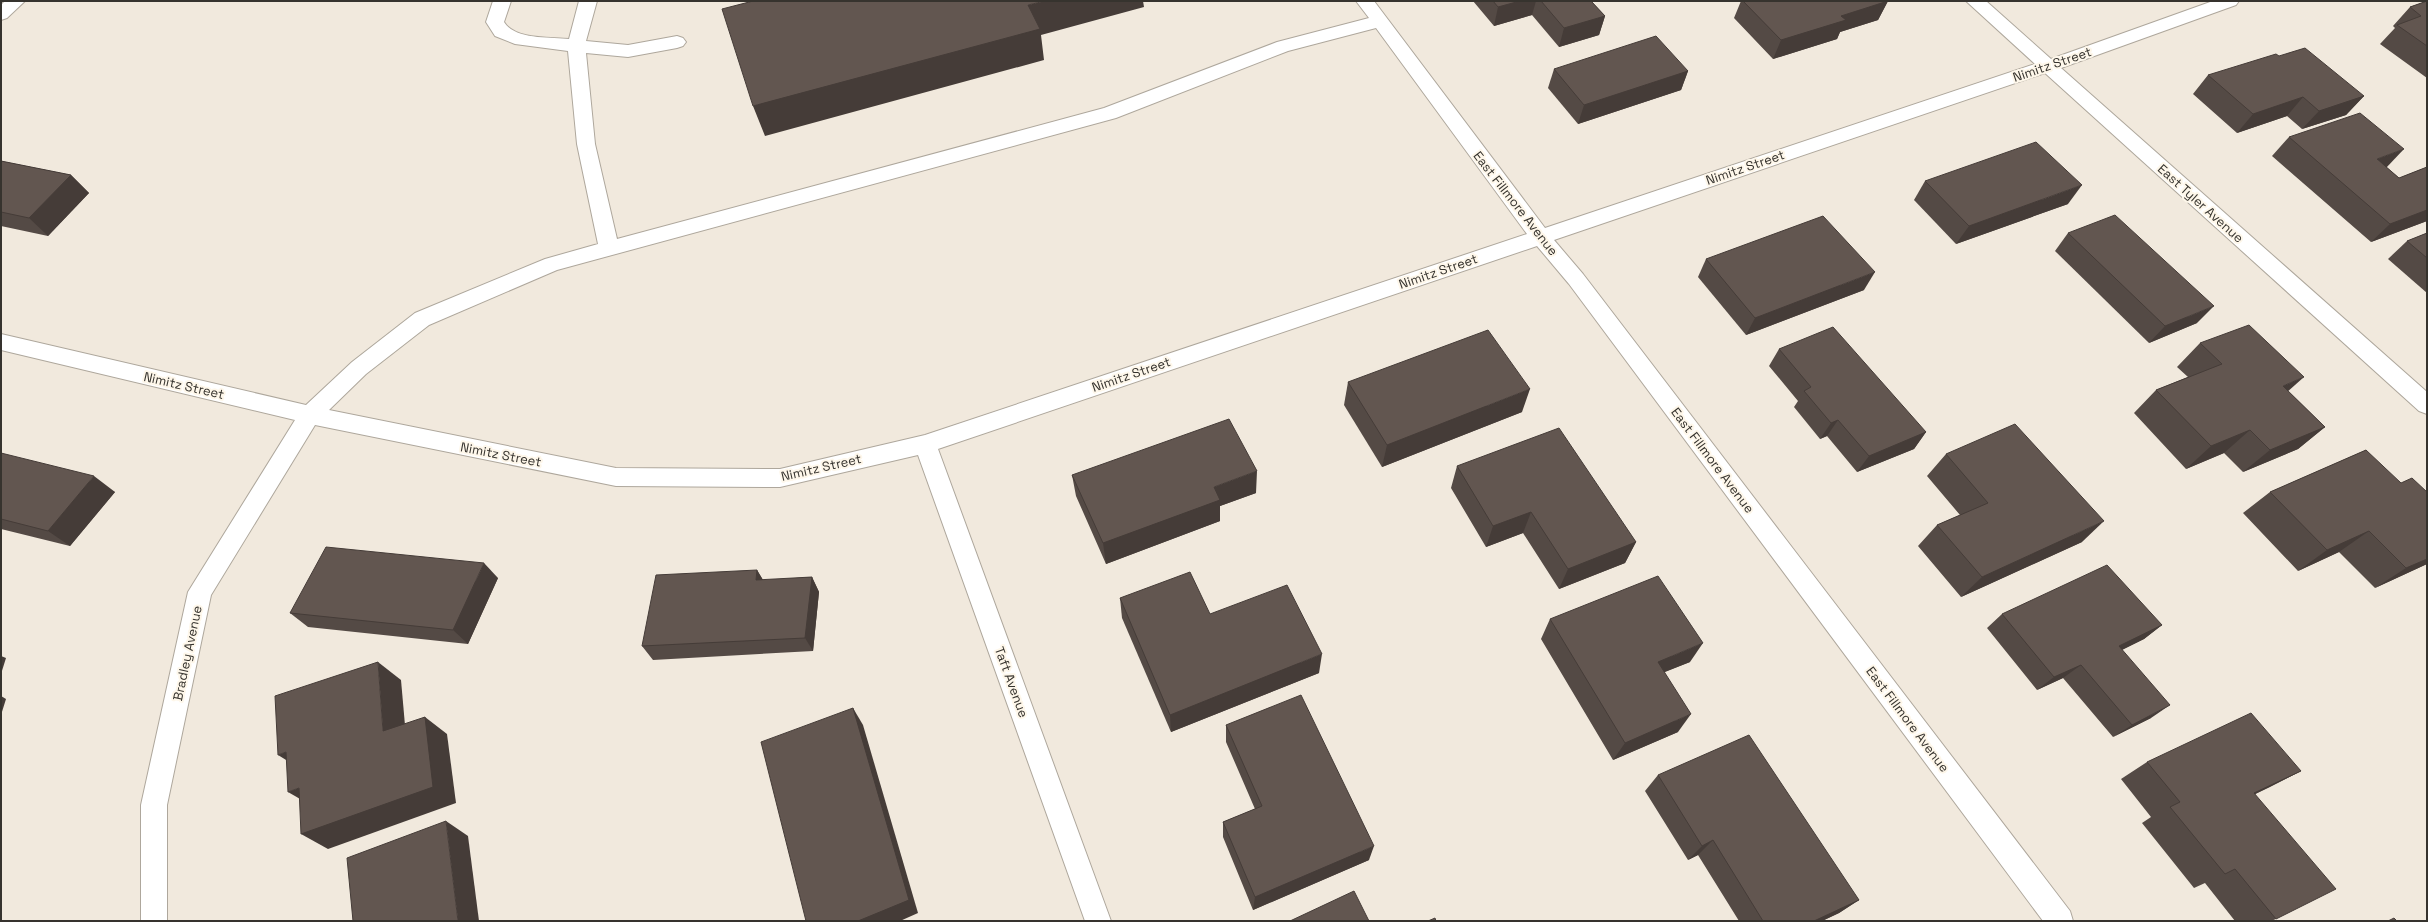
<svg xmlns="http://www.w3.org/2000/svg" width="2428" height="922" viewBox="0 0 2428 922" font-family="'Space Grotesk',sans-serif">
  <rect width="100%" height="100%" fill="#f1e9dd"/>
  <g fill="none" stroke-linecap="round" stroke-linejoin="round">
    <g stroke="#aea79c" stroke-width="2">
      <g id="minor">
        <path d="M5 1H25L7 18 1 20V5Z"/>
        <path d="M493 1H511L504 22C515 40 550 37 569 39L579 1H597L586 41 628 45 677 36 683 38 686 42 683 46 677 48 628 57 586 53 595 144 617 239 1104 108 1277 42 1369 18 1356 1H1374L1545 228 2035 64 1966 1H1986L2051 59 2213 1H2239L2236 5 2061 68 2427 392V414L2419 411 2045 73 1554 240 1583 274 2070 911 2073 921H2043L1569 284 1537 246 938 449 1111 921H1085L918 455 780 487 616 486 315 425 211 595 167 805V921H141V805L188 592 295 420 1 350V334L306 405 352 362 415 313 545 259 598 244 577 144 568 51 515 44 495 36 486 22ZM1376 28 1527 234 925 435 780 469 616 468 329 410 366 374 429 325 557 270 1116 118 1288 51Z"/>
      </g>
    </g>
    <use href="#minor" fill="#fff" fill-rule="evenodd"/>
  </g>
  <g fill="#544a45">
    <path d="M1473 1H1591L1605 16 1599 35 1559 47 1532 15 1494 26Z"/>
    <path d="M1741 1H1888L1878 20 1840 32 1837 39 1773 59 1734 18Z"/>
    <path d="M2427 1V78L2380 44 2395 28 2393 26 2410 7Z"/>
    <path d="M2279 56 2364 96 2346 115 2302 129 2287 116 2237 133 2193 94 2208 75Z"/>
    <path d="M1554 69 1688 71 1681 90 1578 124 1548 88Z"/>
    <path d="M2289 137 2386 167 2399 178 2427 167V221L2371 242 2272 156Z"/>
    <path d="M1 161 71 175 89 193 48 236 1 226Z"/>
    <path d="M1925 181 2068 204 1956 244 1914 200Z"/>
    <path d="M2068 233 2197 323 2149 343 2055 251Z"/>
    <path d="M2427 233V293L2388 259 2407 241Z"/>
    <path d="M1706 259 1864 290 1746 335 1698 277Z"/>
    <path d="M2200 343 2288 391 2325 427 2298 449 2243 472 2224 453 2186 469 2134 413 2156 390 2188 377 2177 367Z"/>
    <path d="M1779 349 1926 432 1914 449 1857 472 1827 436 1820 439 1794 407 1798 401 1769 366Z"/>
    <path d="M1348 382 1522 412 1382 467 1344 405Z"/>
    <path d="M2366 450 2427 564 2375 588 2339 552 2298 571 2243 513 2270 492Z"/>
    <path d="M1 453 115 492 70 546 1 529Z"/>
    <path d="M1946 454 2082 542 1961 597 1918 546 1937 525 1960 515 1927 476Z"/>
    <path d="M1457 466 1636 542 1625 563 1559 589 1523 533 1486 547 1451 488Z"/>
    <path d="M1072 475 1256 493 1220 506V521L1106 564 1076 496Z"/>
    <path d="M757 570 763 580 812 577 819 592 813 651 653 660 642 646Z"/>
    <path d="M498 578 468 644 308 627 290 613Z"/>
    <path d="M1120 598 1210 614 1319 673 1171 732 1122 618Z"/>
    <path d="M2002 614 2162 625 2144 639 2122 650 2151 718 2113 737 2063 678 2037 690 1987 628Z"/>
    <path d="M1550 619 1690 662 1664 672 1678 732 1613 760 1541 639Z"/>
    <path d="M1226 725 1369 860 1253 910 1223 837V822L1255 809 1226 742Z"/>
    <path d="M2147 762 2301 771 2255 794 2276 919 2271 921H2235L2205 883 2194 888 2142 823 2151 817 2121 779Z"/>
    <path d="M1658 775 1859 900 1839 913 1822 921H1739L1698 855 1688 860 1645 791Z"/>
  </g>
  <g fill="#453c38">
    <path d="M1045 1H1143L1144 7 1041 35 1044 60 765 136 753 106 1028 5Z"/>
    <path d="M1520 1H1536L1532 15 1494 26 1498 7Z"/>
    <path d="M1888 1 1878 20 1840 32 1837 39 1773 59 1781 40 1841 16Z"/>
    <path d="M1605 16 1599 35 1559 47 1564 28Z"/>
    <path d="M1688 71 1681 90 1578 124 1584 105Z"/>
    <path d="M2364 96 2346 115 2302 129 2319 111Z"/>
    <path d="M2303 97 2287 116 2237 133 2253 114Z"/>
    <path d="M2404 149 2386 168 2377 159Z"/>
    <path d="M71 175 89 193 48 236 29 218Z"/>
    <path d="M2082 185 2068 204 1956 244 1969 226Z"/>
    <path d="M2427 210V221L2371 242 2390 224Z"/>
    <path d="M1875 272 1864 290 1746 335 1755 318Z"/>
    <path d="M2214 306 2197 323 2149 343 2165 326Z"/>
    <path d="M2304 377 2278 400 2283 386Z"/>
    <path d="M1530 389 1522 412 1382 467 1387 445Z"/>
    <path d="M1838 420 1827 436 1820 439 1831 423Z"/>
    <path d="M2325 427 2298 449 2243 472 2270 450Z"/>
    <path d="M2250 430 2224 453 2186 469 2211 446Z"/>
    <path d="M1926 432 1914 449 1857 472 1869 456Z"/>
    <path d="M1257 471 1256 493 1220 506V521L1106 564 1103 543 1214 487Z"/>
    <path d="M94 476 115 492 70 546 48 531Z"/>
    <path d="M1531 512 1523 533 1486 547 1493 526Z"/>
    <path d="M2104 521 2082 542 1961 597 1982 577Z"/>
    <path d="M2369 531 2339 552 2298 571 2327 550Z"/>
    <path d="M1636 542 1625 563 1559 589 1568 569Z"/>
    <path d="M2427 559V564L2375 588 2406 568Z"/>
    <path d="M484 563 498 578 468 644 453 630Z"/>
    <path d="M757 570 766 585 756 580Z"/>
    <path d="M812 577 819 592 813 651 805 638Z"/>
    <path d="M2162 625 2144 639 2101 660 2119 646Z"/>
    <path d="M1703 643 1690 662 1645 680 1658 662Z"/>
    <path d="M1322 654 1319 673 1171 732 1170 715Z"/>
    <path d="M1 656 6 658 1 674Z"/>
    <path d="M378 662 401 680 407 748 383 731Z"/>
    <path d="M2081 665 2063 678 2037 690 2054 677Z"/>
    <path d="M1 696 6 699 1 715Z"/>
    <path d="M2170 705 2151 718 2113 737 2132 725Z"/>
    <path d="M853 708 863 725 918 913 900 921H858Z"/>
    <path d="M1691 714 1678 732 1613 760 1625 743Z"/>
    <path d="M425 717 447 734 456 803 328 849 301 834Z"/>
    <path d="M286 752 304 771 278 755Z"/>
    <path d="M2301 771 2270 787 2224 809 2254 793Z"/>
    <path d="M299 788 314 807 288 792Z"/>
    <path d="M446 821 468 836 479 921H458Z"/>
    <path d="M1713 840 1698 855 1688 860 1702 846Z"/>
    <path d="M1374 846 1369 860 1253 910 1255 897Z"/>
    <path d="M1859 900 1839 913 1822 921H1814Z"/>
  </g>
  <g fill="#625650" stroke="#453c38">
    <path d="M753 1H1045L1028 5 1040 29 753 106 722 9Z"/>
    <path d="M1493 1H1520L1498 7Z"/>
    <path d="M1541 1H1591L1605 16 1564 28Z"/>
    <path d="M1743 1H1888L1841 16 1846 20 1781 40Z"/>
    <path d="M2427 1V46L2397 25 2421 16 2410 7Z"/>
    <path d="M1656 36 1688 71 1584 105 1554 69Z"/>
    <path d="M2305 48 2364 96 2319 111 2303 97 2253 114 2208 75 2276 54 2279 56Z"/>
    <path d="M2360 113 2404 149 2377 159 2399 178 2427 167V210L2390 224 2289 137Z"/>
    <path d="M2036 142 2082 185 1969 226 1925 181Z"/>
    <path d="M1 161 71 175 29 218 1 212Z"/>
    <path d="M2115 215 2214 306 2165 326 2068 233Z"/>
    <path d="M1823 216 1875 272 1755 318 1706 259Z"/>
    <path d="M2427 233V258L2407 241Z"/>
    <path d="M2249 325 2304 377 2283 386 2325 427 2270 450 2250 430 2211 446 2156 390 2222 364 2200 343Z"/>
    <path d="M1833 327 1926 432 1869 456 1838 420 1831 423 1804 391 1811 387 1779 349Z"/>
    <path d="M1488 330 1530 389 1387 445 1348 382Z"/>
    <path d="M1229 419 1257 471 1214 487 1220 500 1103 543 1072 475Z"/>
    <path d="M2015 424 2104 521 1982 577 1937 525 1988 503 1946 454Z"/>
    <path d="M1559 428 1636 542 1568 569 1531 512 1493 526 1457 466Z"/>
    <path d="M2366 450 2401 483 2412 478 2427 492V559L2406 568 2369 531 2327 550 2270 492Z"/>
    <path d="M1 453 94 476 48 531 1 519Z"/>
    <path d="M326 547 484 563 453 630 290 613Z"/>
    <path d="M2107 565 2162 625 2119 646 2170 705 2132 725 2081 665 2054 677 2002 614Z"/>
    <path d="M757 570 756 580 812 577 805 638 642 646 656 575Z"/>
    <path d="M1190 572 1210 614 1287 585 1322 654 1170 715 1120 598Z"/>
    <path d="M1658 576 1703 643 1658 662 1691 714 1625 743 1550 619Z"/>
    <path d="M378 662 383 731 425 717 433 787 301 834 299 788 288 792 286 752 278 755 275 696Z"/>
    <path d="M1301 695 1374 846 1255 897 1223 822 1262 806 1226 725Z"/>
    <path d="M853 708 909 900 858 921H806L761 742Z"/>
    <path d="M2251 713 2301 771 2254 793 2336 889 2276 919 2235 869 2225 874 2170 807 2180 802 2147 762Z"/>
    <path d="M1749 735 1859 900 1814 921H1763L1713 840 1702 846 1658 775Z"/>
    <path d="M446 821 458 921H353L347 858Z"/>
    <path d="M1354 891 1369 921H1290Z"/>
    <path d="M1435 918 1436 921H1428Z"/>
    <path d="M2394 918 2397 921H2388Z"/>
  </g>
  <g text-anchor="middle" stroke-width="4" stroke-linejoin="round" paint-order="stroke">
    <g font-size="13" fill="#36332e" stroke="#fef7ea">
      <text transform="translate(2052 64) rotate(-19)" y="5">Nimitz Street</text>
      <text transform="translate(1745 167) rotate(-19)" y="5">Nimitz Street</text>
      <text transform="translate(1516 203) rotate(52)" y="5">East Fillmore Avenue</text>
      <text transform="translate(2201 203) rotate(42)" y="5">East Tyler Avenue</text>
      <text transform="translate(1438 271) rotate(-19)" y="5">Nimitz Street</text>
      <text transform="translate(1131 374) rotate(-19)" y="5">Nimitz Street</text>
      <text transform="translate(184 385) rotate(13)" y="5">Nimitz Street</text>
      <text transform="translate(501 454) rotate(11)" y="5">Nimitz Street</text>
      <text transform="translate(1713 460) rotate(53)" y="5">East Fillmore Avenue</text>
      <text transform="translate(821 467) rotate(-13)" y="5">Nimitz Street</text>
      <text transform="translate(187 653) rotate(-78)" y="5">Bradley Avenue</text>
      <text transform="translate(1012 682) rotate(70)" y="5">Taft Avenue</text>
      <text transform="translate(1908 719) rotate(53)" y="5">East Fillmore Avenue</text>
    </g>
  </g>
  <rect width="2428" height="922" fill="none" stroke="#36332e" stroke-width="4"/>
</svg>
